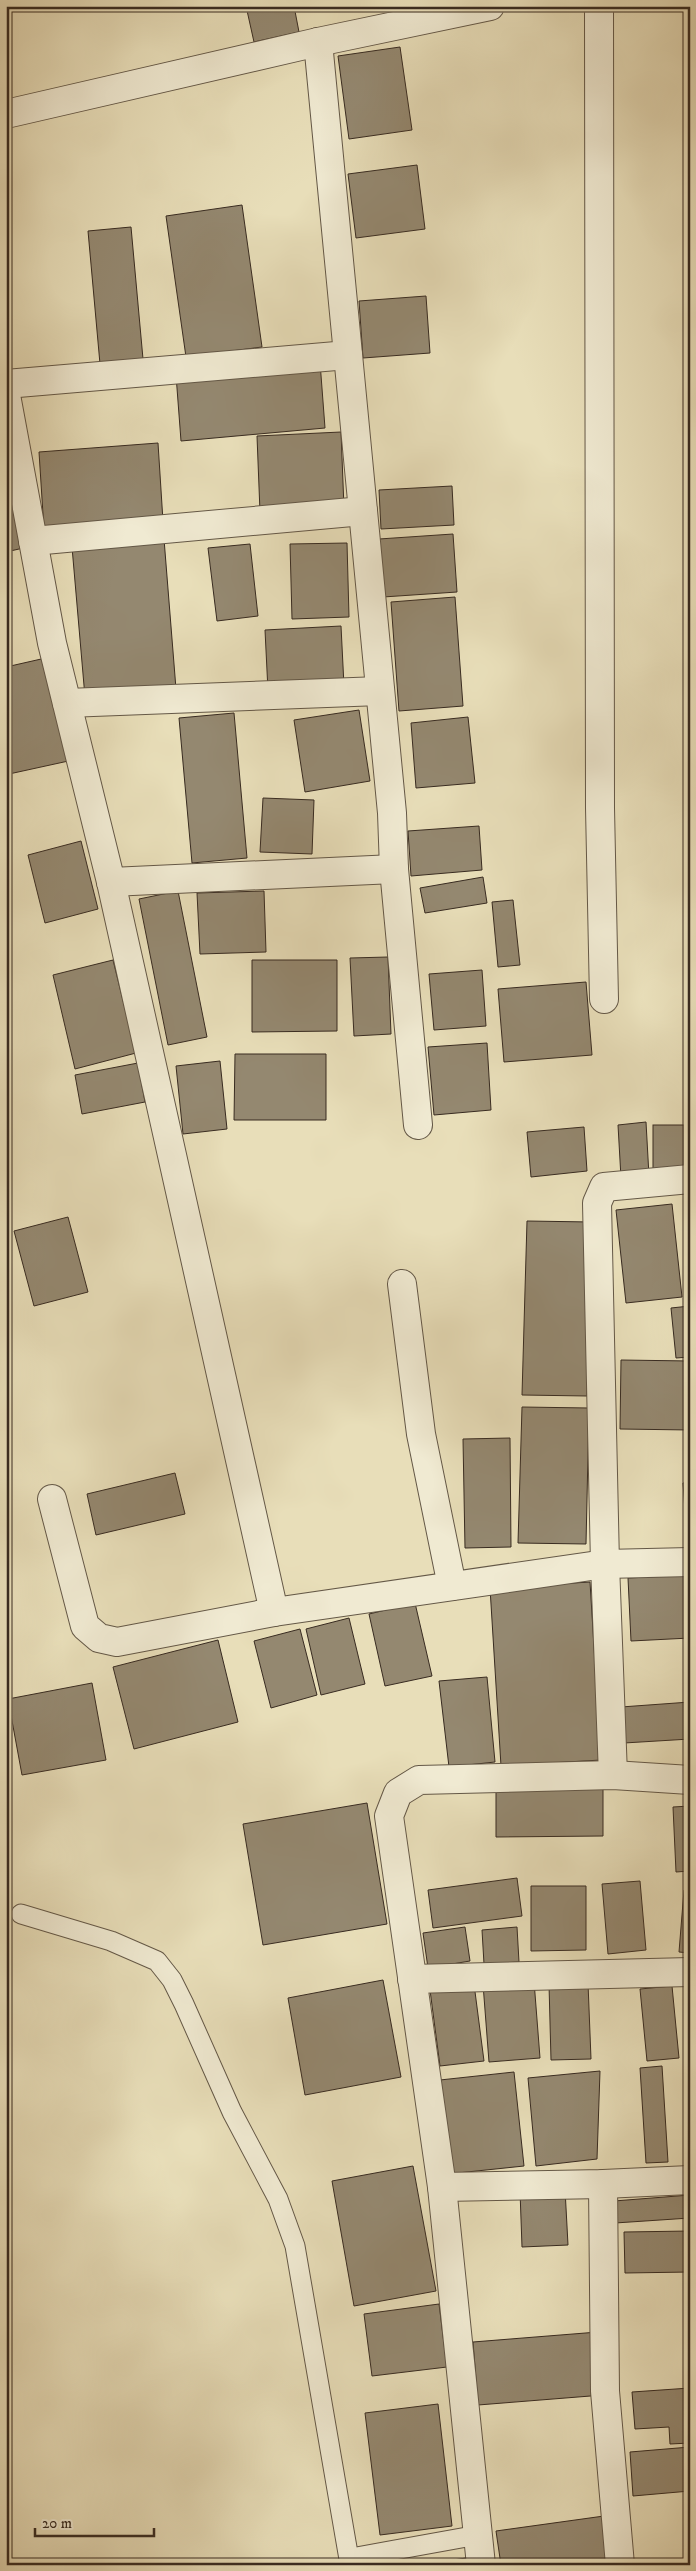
<svg xmlns="http://www.w3.org/2000/svg" width="696" height="2571" viewBox="0 0 696 2571" font-family="'IM FELL DW Pica',serif">
  <rect width="100%" height="100%" fill="#e8deb9"/>
  <filter id="stains"><feTurbulence type="fractalNoise" baseFrequency=".004" numOctaves="4"/><feColorMatrix values="0 0 0 0 .2 0 0 0 0 .09 0 0 0 0 .02 0 0 0 .5 -.17"/></filter>
  <radialGradient id="worn" r=".72"><stop offset=".6" stop-color="#630" stop-opacity="0"/><stop offset="1" stop-color="#630" stop-opacity=".3"/></radialGradient>
  <g fill="#948870" stroke="#382b21">
    <path d="M246 6H294L299 32 254 42Z"/>
    <path d="M400 47 412 130 349 139 338 56Z"/>
    <path d="M417 165 425 229 356 238 348 174Z"/>
    <path d="M242 205 262 347 186 357 166 216Z"/>
    <path d="M131 227 143 359 100 364 88 231Z"/>
    <path d="M426 296 430 353 363 358 359 301Z"/>
    <path d="M320 362 325 428 181 441 176 375Z"/>
    <path d="M341 432 344 508 260 512 257 436Z"/>
    <path d="M158 443 163 521 44 530 39 452Z"/>
    <path d="M6 444 32 546 6 552Z"/>
    <path d="M452 486 454 525 381 529 379 490Z"/>
    <path d="M453 534 457 592 383 597 379 539Z"/>
    <path d="M164 539 176 689 85 697 72 547Z"/>
    <path d="M347 543 349 617 292 619 290 544Z"/>
    <path d="M250 544 258 616 217 621 208 548Z"/>
    <path d="M455 597 463 706 399 711 391 602Z"/>
    <path d="M341 626 344 686 268 691 265 630Z"/>
    <path d="M50 657 73 760 9 774 6 763V667Z"/>
    <path d="M359 710 370 781 305 792 294 720Z"/>
    <path d="M234 713 247 858 192 863 179 718Z"/>
    <path d="M468 717 475 783 416 788 411 723Z"/>
    <path d="M263 798 314 800 312 854 260 852Z"/>
    <path d="M479 826 482 870 411 876 408 831Z"/>
    <path d="M81 841 98 909 45 923 28 855Z"/>
    <path d="M483 877 487 903 425 913 420 888Z"/>
    <path d="M178 891 207 1037 168 1045 139 899Z"/>
    <path d="M264 891 266 952 200 954 197 893Z"/>
    <path d="M513 900 520 965 498 967 492 902Z"/>
    <path d="M388 957 391 1034 354 1036 350 958Z"/>
    <path d="M113 960 136 1053 75 1069 53 975Z"/>
    <path d="M252 960H337V1031L252 1032Z"/>
    <path d="M482 970 486 1026 434 1030 429 974Z"/>
    <path d="M586 982 592 1055 504 1062 498 989Z"/>
    <path d="M487 1043 491 1110 434 1115 428 1047Z"/>
    <path d="M235 1054H326V1120H234Z"/>
    <path d="M220 1061 227 1129 183 1134 176 1066Z"/>
    <path d="M138 1063 145 1102 82 1114 75 1075Z"/>
    <path d="M646 1122 649 1176 621 1178 618 1125Z"/>
    <rect x="653" y="1125" width="31" height="52"/>
    <path d="M584 1127 587 1171 531 1177 527 1132Z"/>
    <path d="M672 1204 682 1297 626 1303 616 1210Z"/>
    <path d="M68 1217 88 1292 34 1306 14 1231Z"/>
    <path d="M527 1221 591 1222 587 1396 522 1395Z"/>
    <path d="M690 1306V1357L676 1358 671 1308Z"/>
    <path d="M621 1360 690 1361V1430L620 1429Z"/>
    <path d="M522 1407 589 1408 586 1544 518 1543Z"/>
    <path d="M510 1438 511 1547 465 1548 463 1439Z"/>
    <path d="M175 1473 185 1514 96 1535 87 1494Z"/>
    <path d="M690 1482V1539H687L683 1483Z"/>
    <path d="M690 1575V1638L631 1641 628 1578Z"/>
    <path d="M590 1582 601 1760 501 1766 490 1588Z"/>
    <path d="M415 1603 432 1676 385 1686 369 1614Z"/>
    <path d="M349 1618 365 1684 321 1695 306 1629Z"/>
    <path d="M300 1629 317 1695 271 1708 254 1641Z"/>
    <path d="M218 1640 238 1722 134 1749 113 1667Z"/>
    <path d="M487 1677 495 1762 449 1767 439 1681Z"/>
    <path d="M92 1683 106 1760 22 1775 8 1699Z"/>
    <path d="M690 1702V1739L624 1743 621 1707Z"/>
    <path d="M603 1782V1836L496 1837V1783Z"/>
    <path d="M367 1803 387 1924 263 1945 243 1824Z"/>
    <path d="M690 1806V1871L676 1872 673 1807Z"/>
    <path d="M517 1878 522 1916 433 1928 428 1890Z"/>
    <path d="M640 1881 646 1950 608 1954 602 1884Z"/>
    <path d="M531 1886H586V1950L531 1951Z"/>
    <path d="M684 1890 690 1891V1953L679 1952Z"/>
    <path d="M465 1927 470 1961 428 1968 423 1933Z"/>
    <path d="M517 1927 519 1962 484 1964 482 1930Z"/>
    <path d="M383 1980 401 2077 305 2095 288 1998Z"/>
    <path d="M534 1981 540 2058 489 2062 483 1984Z"/>
    <path d="M588 1983 591 2059 551 2060 549 1984Z"/>
    <path d="M474 1984 484 2061 440 2066 430 1990Z"/>
    <path d="M672 1986 679 2058 647 2061 640 1989Z"/>
    <path d="M662 2066 668 2162 646 2163 640 2068Z"/>
    <path d="M600 2071 597 2159 536 2166 528 2078Z"/>
    <path d="M514 2072 524 2166 448 2174 440 2080Z"/>
    <path d="M413 2166 436 2291 354 2306 332 2181Z"/>
    <path d="M565 2189 568 2245 522 2247 520 2191Z"/>
    <path d="M690 2195V2218L615 2223 614 2201Z"/>
    <path d="M690 2231V2272L625 2273 624 2232Z"/>
    <path d="M439 2304 447 2367 372 2376 364 2314Z"/>
    <path d="M598 2332 603 2395 478 2405 473 2342Z"/>
    <path d="M690 2388V2443L670 2444 669 2427 635 2429 632 2392Z"/>
    <path d="M438 2404 452 2526 380 2535 365 2413Z"/>
    <path d="M690 2447V2491L633 2496 630 2452Z"/>
    <path d="M604 2516 611 2565H501L496 2531Z"/>
    <path d="M466 2558 467 2565H420Z"/>
  </g>
  <g fill="none" stroke-linecap="round" stroke-linejoin="round">
    <g stroke="#645847" stroke-width="21">
      <g id="service">
        <path d="M21 1914 111 1941 157 1961 172 1980 184 2004 232 2112 278 2199 295 2246 350 2565"/>
        <path d="M351 2558 478 2535"/>
      </g>
    </g>
    <g stroke="#645847" stroke-width="30">
      <g id="minor">
        <path d="M599 6 600 808 604 999"/>
        <path d="M318 42 392 813 394 869 418 1125"/>
        <path d="M6 114 318 42 490 6"/>
        <path d="M6 384 348 355"/>
        <path d="M6 395 52 643 111 882 274 1612"/>
        <path d="M33 541 363 511"/>
        <path d="M67 703 380 691"/>
        <path d="M111 882 394 869"/>
        <path d="M402 1284 421 1434 452 1586"/>
        <path d="M52 1499 85 1626 99 1638 117 1642 274 1612 605 1564 690 1562"/>
        <path d="M613 1775 605 1564 597 1203 604 1187 690 1179"/>
        <path d="M690 1780 613 1775 419 1780 398 1793 389 1816 442 2187 603 2184 690 2180"/>
        <path d="M412 1979 690 1972"/>
        <path d="M603 2184 605 2391 620 2565"/>
        <path d="M442 2187 481 2565"/>
      </g>
    </g>
    <use href="#service" stroke="#f0ead2" stroke-width="19"/>
    <use href="#minor" stroke="#f0ead2" stroke-width="28"/>
  </g>
  <rect width="696" height="2571" fill="none" stroke="#e8deb9" stroke-width="25"/>
  <rect x="8" y="8" width="681" height="2556" fill="none" stroke="#382b21" stroke-width="2.5"/>
  <rect x="12" y="12" width="671" height="2546" fill="none" stroke="#382b21"/>
  <path d="M35 2528v8h119v-8" fill="none" stroke="#382b21" stroke-width="2.5"/>
  <text x="42" y="2528" font-size="15" fill="#382b21" stroke="#f0ead2" stroke-width="4" paint-order="stroke">20 m</text>
  <rect width="100%" height="100%" filter="url(#stains)"/>
  <rect width="100%" height="100%" fill="url(#worn)"/>
</svg>
